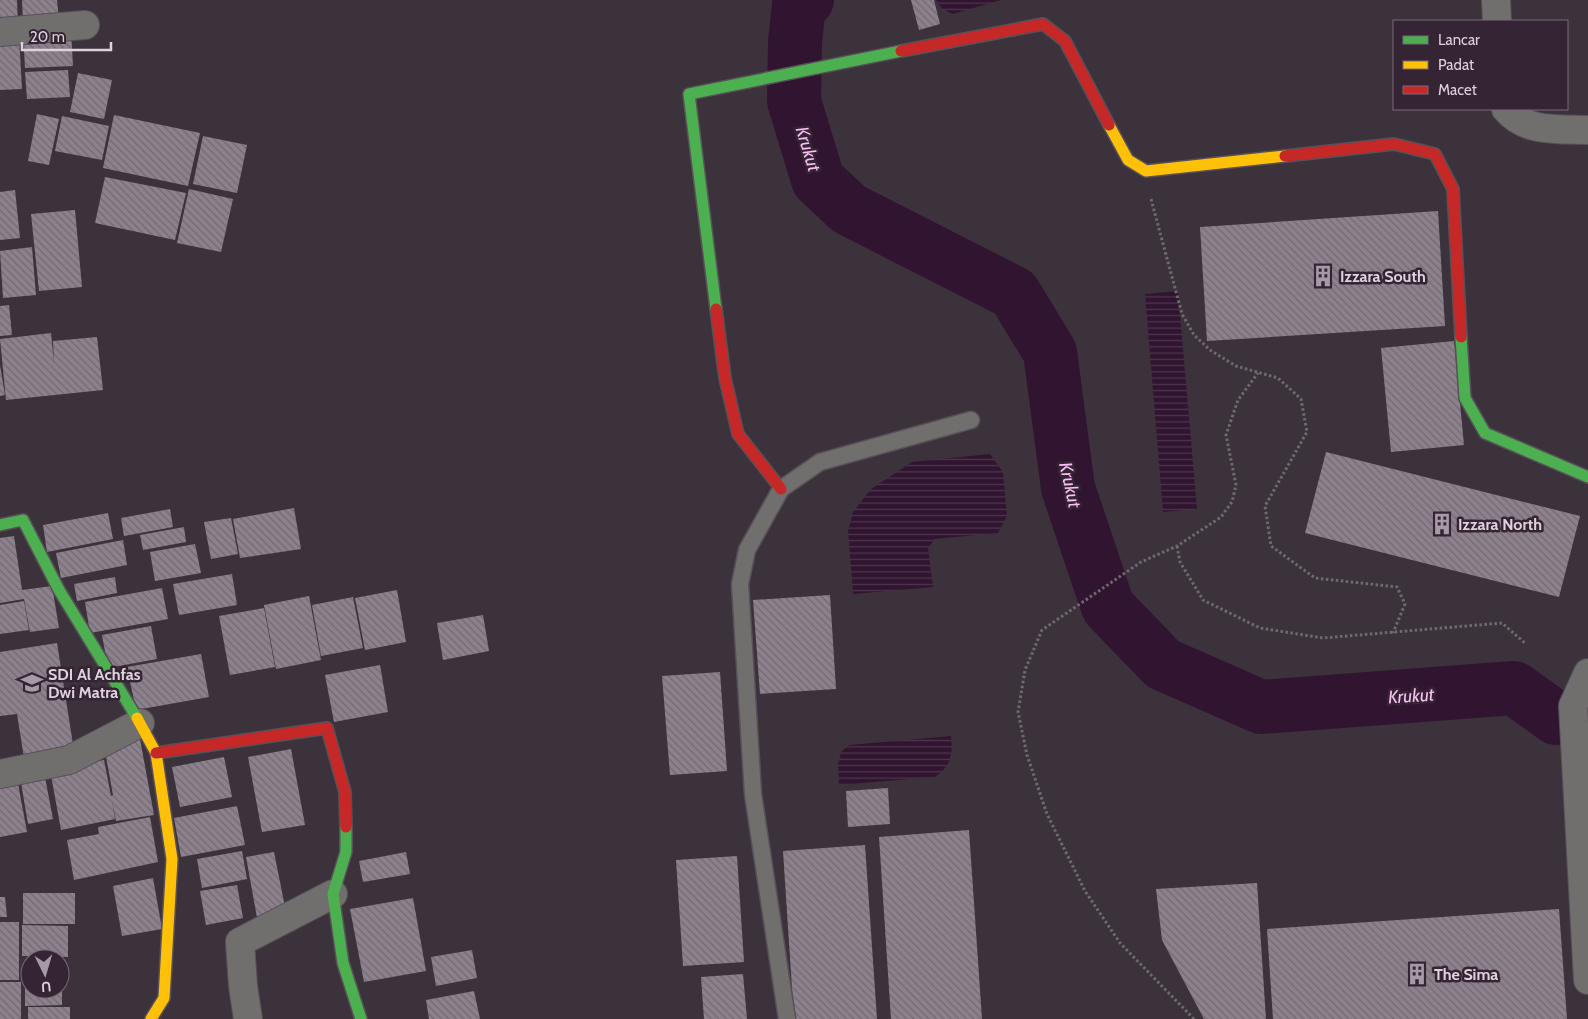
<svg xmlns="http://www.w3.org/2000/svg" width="1588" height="1019" viewBox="0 0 1588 1019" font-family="Cabin,sans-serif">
  <defs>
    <pattern id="water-rules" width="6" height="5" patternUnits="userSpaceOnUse" patternTransform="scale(1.25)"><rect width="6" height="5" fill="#311530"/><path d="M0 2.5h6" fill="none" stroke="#4e364e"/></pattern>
    <pattern id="building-back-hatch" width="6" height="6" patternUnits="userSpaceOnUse" patternTransform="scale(1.25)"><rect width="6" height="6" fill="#8c818c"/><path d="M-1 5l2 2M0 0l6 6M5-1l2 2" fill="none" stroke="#726a72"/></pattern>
  </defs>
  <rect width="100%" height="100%" fill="#3c323c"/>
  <g fill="url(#water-rules)">
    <path d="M936 0H1001L953 14 942 9Z"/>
    <path d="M1178 291 1197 509 1163 512 1145 294Z"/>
    <path d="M990 454 1003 472 1007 516 998 533 935 539 928 548 933 587 853 594 848 531 853 512 871 489 912 462Z"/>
    <path d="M951 736C953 755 951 766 935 777L839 785 838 764 841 752 849 745Z"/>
  </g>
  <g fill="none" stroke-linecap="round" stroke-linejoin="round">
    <path stroke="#311530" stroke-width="54" d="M807 0 799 5 795 42 794 101 818 180 849 209 1014 293 1050 352 1068 488 1108 607 1163 664 1261 707 1514 688 1556 718"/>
  </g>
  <g fill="url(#building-back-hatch)">
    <path d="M0 0H17L18 28 0 29Z"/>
    <path d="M22 0H57L59 21 23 23Z"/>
    <path d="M911 0H934L940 24 919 30Z"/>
    <path d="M71 30 73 66 25 68 23 33Z"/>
    <path d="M19 36 22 89 0 90V37Z"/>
    <path d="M68 70 70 97 27 99 25 72Z"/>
    <path d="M78 73 112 80 104 119 70 112Z"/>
    <path d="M37 114 59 119 49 165 28 161Z"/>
    <path d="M114 115 200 133 188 186 103 168Z"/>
    <path d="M62 116 109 126 102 160 55 151Z"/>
    <path d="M203 136 247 145 237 193 193 184Z"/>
    <path d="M105 177 186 193 175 240 95 223Z"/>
    <path d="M189 189 233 199 221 252 177 243Z"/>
    <path d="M15 190 20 238 0 240V192Z"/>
    <path d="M75 210 82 287 39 291 31 214Z"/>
    <path d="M1438 211 1445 326 1207 341 1200 227Z"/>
    <path d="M32 247 36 295 3 298 0 251Z"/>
    <path d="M9 305 12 335 0 336V306Z"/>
    <path d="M51 333 54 363 53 341 97 337 103 390 6 400 0 339Z"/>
    <path d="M1454 341 1464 445 1391 452 1381 348Z"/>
    <path d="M0 365 5 395 0 396Z"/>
    <path d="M1326 452 1580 516 1559 597 1305 533Z"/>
    <path d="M294 508 301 549 240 558 233 519Z"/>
    <path d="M170 509 173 527 124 536 121 518Z"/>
    <path d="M108 513 113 539 47 552 43 525Z"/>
    <path d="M231 518 238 554 211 559 204 522Z"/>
    <path d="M184 527 186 542 143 550 140 535Z"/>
    <path d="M14 536 22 590 52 586 59 628 30 632 24 599 0 603V538Z"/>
    <path d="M123 540 127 565 61 578 56 553Z"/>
    <path d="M195 544 201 573 155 581 150 552Z"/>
    <path d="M232 574 237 605 179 615 173 584Z"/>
    <path d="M115 577 117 593 77 601 74 584Z"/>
    <path d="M162 588 168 619 90 633 85 602Z"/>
    <path d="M397 590 406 642 365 650 355 598Z"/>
    <path d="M830 595 836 689 760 694 753 600Z"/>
    <path d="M309 596 321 660 276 669 264 605Z"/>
    <path d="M353 597 363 648 321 656 312 605Z"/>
    <path d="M24 601 29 630 0 634V605Z"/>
    <path d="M264 608 275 667 230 675 219 616Z"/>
    <path d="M483 615 489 651 443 660 437 623Z"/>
    <path d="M151 626 157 659 108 668 102 635Z"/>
    <path d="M57 643 75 757 25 764 17 714 0 716V652Z"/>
    <path d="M201 654 209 697 136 710 127 667Z"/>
    <path d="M380 665 388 712 334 722 325 675Z"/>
    <path d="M720 672 727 771 670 775 662 676Z"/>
    <path d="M140 739 154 815 116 821 112 800 115 819 61 830 50 770 104 760 111 796 113 795 104 746Z"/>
    <path d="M291 749 305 825 262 832 248 757Z"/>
    <path d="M224 757 232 797 180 807 172 767Z"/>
    <path d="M44 772 53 819 28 824 20 777Z"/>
    <path d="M17 778 27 832 0 837V781Z"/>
    <path d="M888 788 890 824 848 827 846 791Z"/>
    <path d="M237 806 245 845 181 857 174 818Z"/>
    <path d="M150 817 158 862 74 880 67 840 99 834 98 827Z"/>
    <path d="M969 830 982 1019H891L879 837Z"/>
    <path d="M865 845 877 1019H794L783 851Z"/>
    <path d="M242 851 247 879 202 888 197 859Z"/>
    <path d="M274 852 287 917 258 923 246 857Z"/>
    <path d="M406 852 410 874 363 882 359 861Z"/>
    <path d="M737 856 744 962 683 966 676 860Z"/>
    <path d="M153 878 162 929 122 936 113 886Z"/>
    <path d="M1257 883 1266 1019H1204L1162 940 1156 889Z"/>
    <path d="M237 885 243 918 206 925 200 891Z"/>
    <rect x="23" y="893" width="52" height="31"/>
    <path d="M0 897H5L7 917H0Z"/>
    <path d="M413 898 426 971 364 982 350 909Z"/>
    <path d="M1559 909 1567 1019H1273L1267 929Z"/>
    <rect x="0" y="922" width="19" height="58"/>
    <path d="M22 925 68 926V957L22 956Z"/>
    <path d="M472 950 477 978 436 986 431 957Z"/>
    <path d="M25 959H30V989H60L62 959V1005L25 1006Z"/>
    <path d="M743 974 747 1019H704L701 977Z"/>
    <rect x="0" y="982" width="21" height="37"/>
    <path d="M474 991 480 1019H429L426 1000Z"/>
    <rect x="28" y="1007" width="42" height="12"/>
  </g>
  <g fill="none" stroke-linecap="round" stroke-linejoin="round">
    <g stroke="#585058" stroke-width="19">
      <path id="lane" d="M787 1019 753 794 740 584 747 550 781 489 820 462 971 420"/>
    </g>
    <g stroke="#585058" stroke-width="30">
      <g id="street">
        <path d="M1496 0 1497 21"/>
        <path d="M0 32 85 25"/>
        <path d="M1506 109C1526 133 1559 129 1588 130"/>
        <path d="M1588 673 1573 706 1588 980"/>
        <path d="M0 774 69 760 140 723"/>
        <path d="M248 1019 243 986 240 942 333 894"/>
      </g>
    </g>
    <g stroke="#585058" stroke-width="14">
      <g id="fast">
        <path d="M716 309 689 94 901 51"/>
        <path d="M1461 337 1465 398 1485 433 1588 477"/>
        <path d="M0 525 23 520 59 590 137 718"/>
        <path d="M346 827V852L333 894 343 963 361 1019"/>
      </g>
    </g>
    <g stroke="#585058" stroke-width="14">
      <g id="slow">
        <path d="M1109 125 1128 160 1146 171 1285 156"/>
        <path d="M137 718 156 753 172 859 164 998 151 1019"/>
      </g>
    </g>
    <g stroke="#585058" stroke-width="14">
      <g id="jam">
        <path d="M901 51 1043 24 1065 41 1109 125"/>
        <path d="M1285 156 1394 144 1435 154 1453 189 1461 337"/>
        <path d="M716 309 725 378 738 434 781 489"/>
        <path d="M156 753 327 728 345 792 346 827"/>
      </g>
    </g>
    <g stroke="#6f6b6d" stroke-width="3" stroke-dasharray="2.5 2.5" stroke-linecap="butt">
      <path d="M1151 199 1182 314 1194 335 1210 350 1236 366 1278 378 1301 399 1307 432 1265 506 1271 546 1315 578 1397 587 1405 604 1393 633"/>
      <path d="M1177 546 1180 562 1203 600 1260 628 1323 638 1502 623 1526 644"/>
      <path d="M1194 1019 1120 943 1085 891 1047 814 1027 755 1018 712 1025 670 1042 630 1141 562 1177 546 1221 517 1232 502 1236 485 1226 435 1238 400 1258 373"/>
    </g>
    <use href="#lane" stroke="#716f6d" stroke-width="16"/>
    <use href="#street" stroke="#716f6d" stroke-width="28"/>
    <use href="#fast" stroke="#4caf50" stroke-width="11"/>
    <use href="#slow" stroke="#ffc107" stroke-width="11"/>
    <use href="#jam" stroke="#c62828" stroke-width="11"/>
  </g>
  <defs>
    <g id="building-bare" transform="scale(1.725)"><path d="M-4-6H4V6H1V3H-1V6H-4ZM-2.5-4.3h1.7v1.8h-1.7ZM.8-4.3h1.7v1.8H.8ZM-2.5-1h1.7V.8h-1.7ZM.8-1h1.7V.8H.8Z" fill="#a59aa5" stroke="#352434" stroke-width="2.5" paint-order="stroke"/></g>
    <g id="school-bare" transform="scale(1.725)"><path d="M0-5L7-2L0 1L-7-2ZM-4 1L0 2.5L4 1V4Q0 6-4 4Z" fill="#a59aa5" stroke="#352434" stroke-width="2.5" paint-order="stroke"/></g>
  </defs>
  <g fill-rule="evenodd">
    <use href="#building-bare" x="1323" y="276"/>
    <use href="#building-bare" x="1442" y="524"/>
    <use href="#school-bare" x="32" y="683"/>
    <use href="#building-bare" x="1417" y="974"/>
  </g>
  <g text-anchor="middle" stroke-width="5" stroke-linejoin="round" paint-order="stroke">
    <g font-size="16" font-weight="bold" fill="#ded2dd" stroke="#352434" text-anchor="start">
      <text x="1340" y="282">Izzara South</text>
      <text x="1458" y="530">Izzara North</text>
      <text x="48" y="680">SDI Al Achfas<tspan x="48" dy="18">Dwi Matra</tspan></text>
      <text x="1434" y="980">The Sima</text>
    </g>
    <g font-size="18" font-style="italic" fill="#fac0f6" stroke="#352434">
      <text transform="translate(808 149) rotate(73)" y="6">Krukut</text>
      <text transform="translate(1070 485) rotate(77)" y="6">Krukut</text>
      <text transform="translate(1411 696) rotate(-4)" y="6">Krukut</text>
    </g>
  </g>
  <rect x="1393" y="20" width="175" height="90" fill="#352434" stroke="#796a78"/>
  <rect x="1403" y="36" width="25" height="8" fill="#4caf50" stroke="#796a78"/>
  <text x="1438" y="45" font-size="15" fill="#ded2dd">Lancar</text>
  <rect x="1403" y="61" width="25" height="8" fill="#ffc107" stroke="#796a78"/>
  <text x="1438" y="70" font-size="15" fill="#ded2dd">Padat</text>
  <rect x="1403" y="86" width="25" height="8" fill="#c62828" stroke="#796a78"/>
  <text x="1438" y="95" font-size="15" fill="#ded2dd">Macet</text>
  <g transform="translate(45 974) rotate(175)"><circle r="24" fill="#352434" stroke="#796a78"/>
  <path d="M0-4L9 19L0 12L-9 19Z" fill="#a59aa5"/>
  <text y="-8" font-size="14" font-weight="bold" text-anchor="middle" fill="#ded2dd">U</text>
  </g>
  <path d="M22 42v8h89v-8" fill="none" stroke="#ded2dd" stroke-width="2.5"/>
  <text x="30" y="42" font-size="15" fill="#ded2dd" stroke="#352434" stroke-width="4" paint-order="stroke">20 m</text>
</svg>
